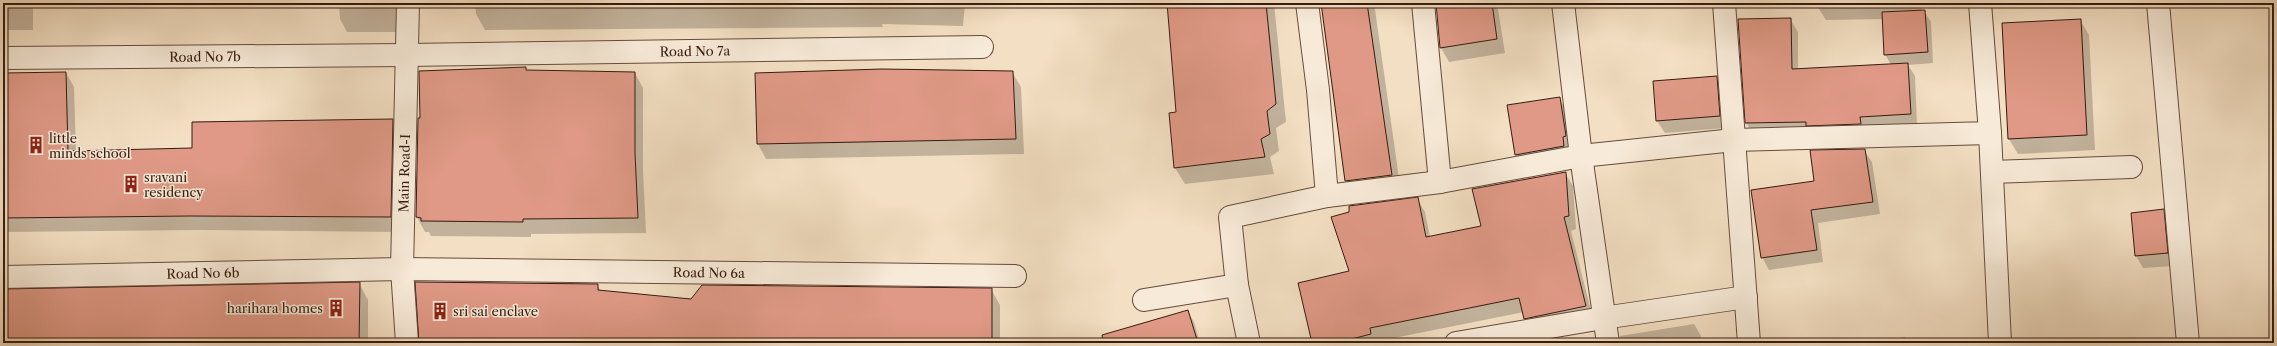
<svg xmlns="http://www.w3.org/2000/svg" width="2277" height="346" viewBox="0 0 2277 346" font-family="'Libre Caslon Text',serif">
  <rect width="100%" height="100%" fill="#f3dfc3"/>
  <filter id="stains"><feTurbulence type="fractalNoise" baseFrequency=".005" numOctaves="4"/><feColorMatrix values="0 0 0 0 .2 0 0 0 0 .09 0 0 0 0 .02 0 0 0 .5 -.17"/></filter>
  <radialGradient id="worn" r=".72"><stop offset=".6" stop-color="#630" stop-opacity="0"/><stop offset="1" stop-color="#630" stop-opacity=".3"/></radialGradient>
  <g fill="#0003">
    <rect x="3" y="3" width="30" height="27"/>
    <path d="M339 3H407L402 32H347L340 19Z"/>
    <path d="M475 3H965L963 26 882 24 883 27 485 30 476 14Z"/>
    <path d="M1168 3H1274L1286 122 1276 128 1279 151 1270 157 1274 174 1185 184 1175 168 1177 112Z"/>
    <path d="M1322 3H1374L1401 192 1356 198 1346 181Z"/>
    <path d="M1436 3H1497L1505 53 1449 62 1441 48Z"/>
    <path d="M1819 3H1921L1922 11H1924L1931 22 1933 63 1908 65 1915 76 1917 126 1754 135 1746 123 1790 19 1798 32V70L1891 65 1885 54 1883 19 1826 20 1819 9Z"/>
    <path d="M2080 20 2089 35 2095 150 2018 154 2009 139Z"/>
    <path d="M526 68 527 71 635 73 643 88V169L646 233 531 234V237L431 236 429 232H425L417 217 419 119Z"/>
    <path d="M1012 72 1021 87 1024 154 766 159 758 144Z"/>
    <path d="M66 73 74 87 76 152 193 149 392 120 401 134 399 232 198 230 3 232V74Z"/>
    <path d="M1716 77 1723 89 1726 128 1665 133 1657 121Z"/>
    <path d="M1559 98 1566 110 1569 149 1523 168 1516 155 1509 106Z"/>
    <path d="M1864 150 1872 162 1880 214 1818 223 1823 262 1769 270 1762 257 1815 182Z"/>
    <path d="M1565 173 1573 186 1576 229 1571 231 1593 319 1533 332 1524 312 1384 340 1385 343H1313L1350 271 1417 198 1425 212 1430 237 1482 227Z"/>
    <path d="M2163 211 2170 223 2174 266 2143 268 2136 256Z"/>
    <path d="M359 283 368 300V343H3V290Z"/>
    <path d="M597 285 601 291 692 300 991 289 1000 305V343H420Z"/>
    <path d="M1188 312 1194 322 1200 343H1148Z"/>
    <path d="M1694 324 1701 336 1702 343H1621L1620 336Z"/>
    <path d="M1905 337 1908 343H1870Z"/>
  </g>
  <g fill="#df9986" stroke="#361b0f">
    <path d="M1167 3H1266L1276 104 1267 111 1270 134 1261 139 1265 157 1174 168 1169 113 1176 112Z"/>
    <path d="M1321 3H1367L1392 175 1345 181Z"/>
    <path d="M1436 3H1492L1497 39 1440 48Z"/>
    <path d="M1925 10 1928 52 1884 55 1882 12Z"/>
    <path d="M1791 18 1792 69 1908 63 1911 114 1860 117 1861 124 1806 126V122L1745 123 1738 19Z"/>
    <path d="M2081 19 2087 135 2008 139 2002 23Z"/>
    <path d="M526 67V70L635 72V153L638 218 523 219V222L421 221V218L416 217 418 118H420L419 71Z"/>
    <path d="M882 69 1013 71 1016 139 757 144 755 73Z"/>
    <path d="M66 72 68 151 192 148V122L393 119 391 217 189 216 3 218V73Z"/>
    <path d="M1717 76 1720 116 1656 121 1653 81Z"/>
    <path d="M1560 97 1566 136 1563 137 1564 146 1515 155 1507 105Z"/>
    <path d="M1865 149 1873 202 1811 210 1817 250 1761 258 1751 190 1814 181 1810 150Z"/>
    <path d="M1566 172 1569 216 1564 217 1586 306 1524 319 1519 298 1370 328 1371 334 1336 343H1312L1298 283 1349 271 1331 217 1349 212V206L1418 197 1426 237 1481 226 1472 189Z"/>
    <path d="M2164 209 2168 253 2135 256 2131 213Z"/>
    <path d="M360 282 359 343H3V289Z"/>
    <path d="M415 282 598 284V290L691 299 702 285 992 288V343H419Z"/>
    <path d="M1188 310 1198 343H1103L1102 335Z"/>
  </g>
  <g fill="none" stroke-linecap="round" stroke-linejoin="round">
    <g stroke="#654c3c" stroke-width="24">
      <g id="street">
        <path d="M1307 3 1318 90 1327 196 1440 182 1581 156 1734 140 1990 133 1980 3"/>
        <path d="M1423 3 1440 182"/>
        <path d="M1563 3 1581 156 1608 343"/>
        <path d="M1724 3 1749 343"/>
        <path d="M2158 3 2188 343"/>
        <path id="s1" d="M3 58 407 55 982 47"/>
        <path d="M1990 133 2000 343"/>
        <path d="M1992 172 2131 167"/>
        <path id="s2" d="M3 277 402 269 1015 276"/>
        <path d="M1144 300 1237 285"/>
        <path id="s3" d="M407 343 402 269 408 3"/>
        <path d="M1249 343 1237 285 1230 217 1327 196"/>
        <path d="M1456 343 1603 318 1746 297"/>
      </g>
    </g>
    <use href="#street" stroke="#f7ead8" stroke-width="22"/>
  </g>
  <defs>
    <g id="building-bare" transform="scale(1.38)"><path d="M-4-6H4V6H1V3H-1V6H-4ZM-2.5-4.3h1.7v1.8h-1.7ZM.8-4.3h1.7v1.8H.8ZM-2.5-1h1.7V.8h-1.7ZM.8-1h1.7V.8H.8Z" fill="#8f2418" stroke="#f7ead8" stroke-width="2.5" paint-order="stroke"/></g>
  </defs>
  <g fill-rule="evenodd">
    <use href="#building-bare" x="36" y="145"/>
    <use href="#building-bare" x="131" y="184"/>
    <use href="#building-bare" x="336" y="308"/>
    <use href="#building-bare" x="440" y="311"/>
  </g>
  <g text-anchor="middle" stroke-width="3" stroke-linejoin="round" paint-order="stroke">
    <g font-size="13" fill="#361b0f" stroke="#f7ead8">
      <text dy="5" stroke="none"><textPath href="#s1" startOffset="692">Road No 7a</textPath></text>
      <text dy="5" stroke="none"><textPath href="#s1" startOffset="202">Road No 7b</textPath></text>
      <text dy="5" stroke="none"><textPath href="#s3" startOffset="170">Main Road-I</textPath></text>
      <text dy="5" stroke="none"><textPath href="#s2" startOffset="706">Road No 6a</textPath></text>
      <text dy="5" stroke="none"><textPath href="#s2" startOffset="200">Road No 6b</textPath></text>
    </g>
    <g font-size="13" fill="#361b0f" stroke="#f7ead8" text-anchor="start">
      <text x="49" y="143">little<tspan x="49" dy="15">minds school</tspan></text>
      <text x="144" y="182">sravani<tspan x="144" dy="15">residency</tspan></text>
      <text x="323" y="313" text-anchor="end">harihara homes</text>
      <text x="453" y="316">sri sai enclave</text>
    </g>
  </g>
  <rect width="2277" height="346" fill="none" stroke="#f3dfc3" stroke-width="16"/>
  <rect x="4" y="4" width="2269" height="338" fill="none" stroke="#361b0f" stroke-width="2"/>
  <rect x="8" y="8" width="2261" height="330" fill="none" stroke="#361b0f"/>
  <rect width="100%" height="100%" filter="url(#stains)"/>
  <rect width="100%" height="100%" fill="url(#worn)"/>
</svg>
